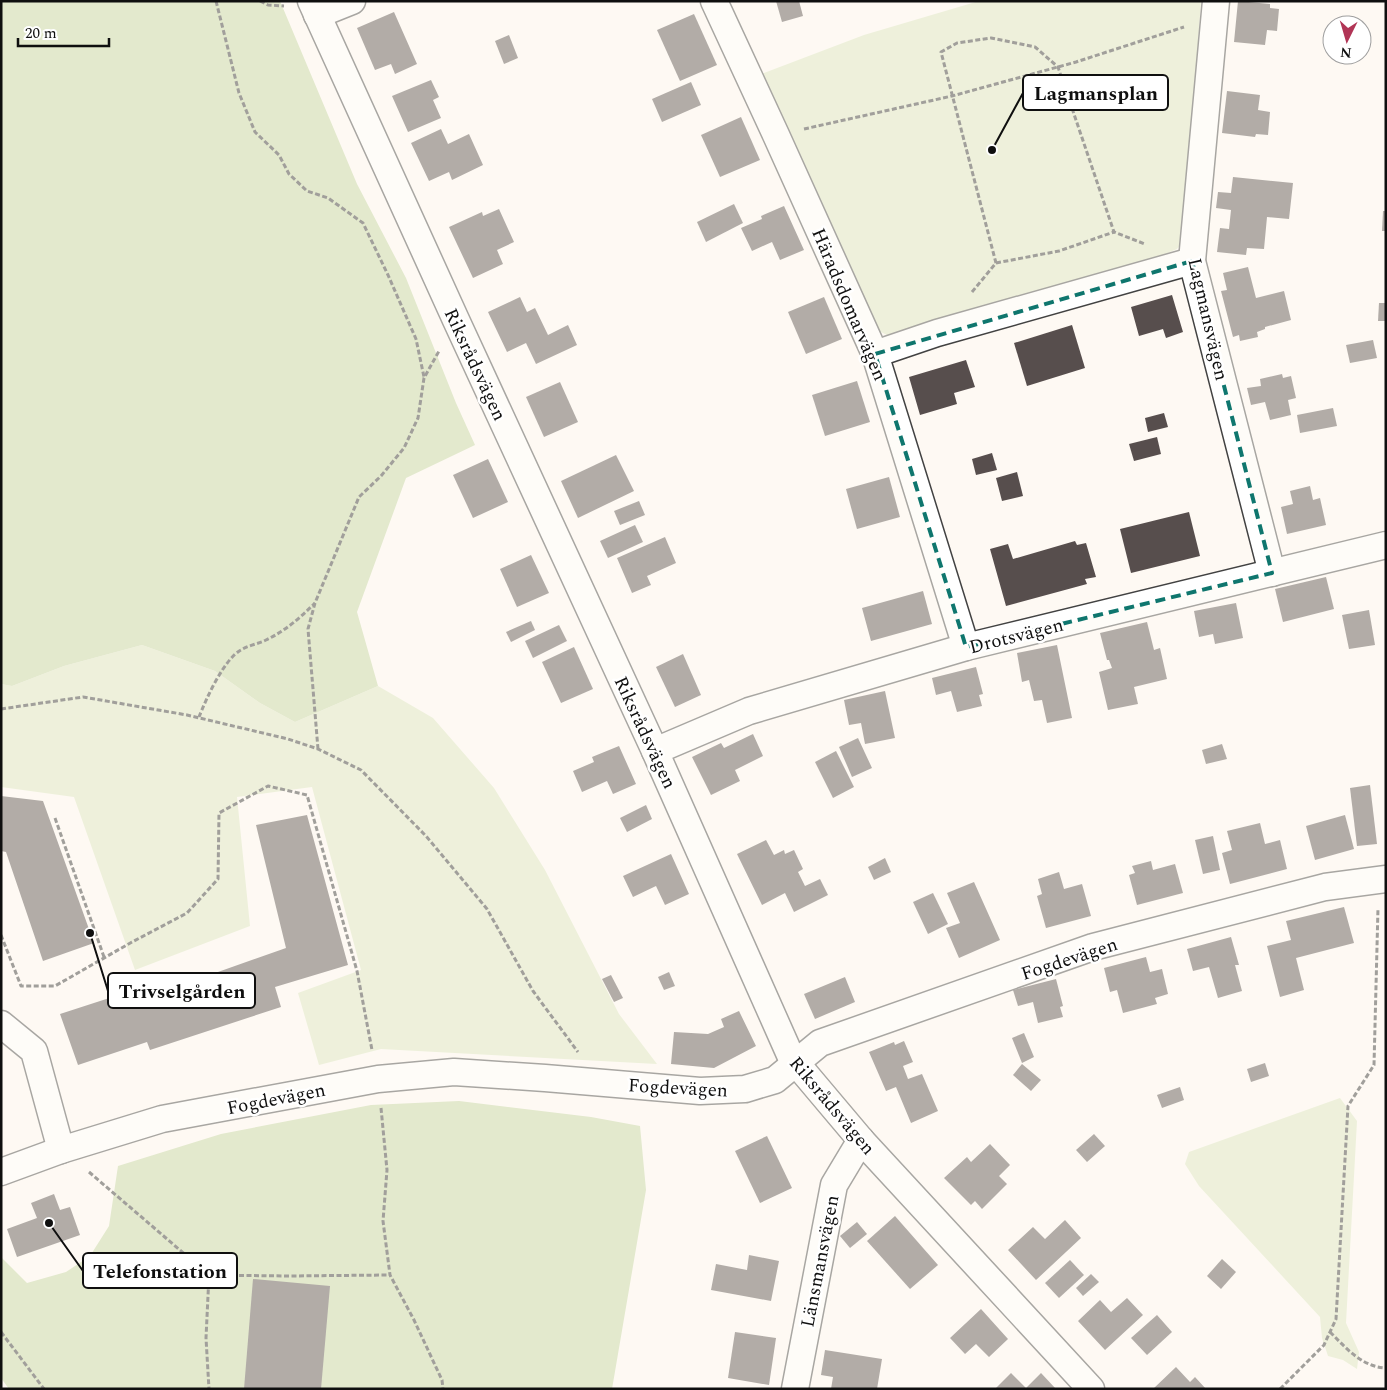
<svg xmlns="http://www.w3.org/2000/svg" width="1387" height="1390" viewBox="0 0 1387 1390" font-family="Spectral,serif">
  <rect width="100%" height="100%" fill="#fef9f3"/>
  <g fill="#dbe5bf">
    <path d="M979 1H1201L1184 240 1177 249 1153 259 889 336 879 331 828 225 759 75 864 35Z"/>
    <path d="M142 645 215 671 260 703 295 722 378 686 433 718 494 788 545 870 619 1014 657 1064 381 1049 319 1065 298 993 361 970 312 787 237 797 250 926 135 970 74 797 1 787V684L12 686 64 666Z"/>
    <path d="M1340 1098 1357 1121 1346 1323 1359 1352 1357 1369 1343 1360 1328 1356 1322 1338 1320 1317 1199 1186 1185 1164 1189 1152Z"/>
  </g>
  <g fill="#c3d4a0">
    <path d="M1 1H280L357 184 406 278 456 403 475 445 406 478 357 612 378 686 295 722 260 703 215 671 142 645 64 666 12 686 1 684Z"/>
    <path d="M459 1101 591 1117 640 1126 646 1190 612 1389H9L1 1378V1257L27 1283 66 1272 90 1256 109 1226 118 1166 221 1134 371 1105Z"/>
  </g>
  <g fill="#574e4d">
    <path d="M776 1H799L803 16 782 22Z"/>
    <path d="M1238 1 1270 4V8L1279 9 1277 31 1267 30 1265 45 1234 42Z"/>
    <path d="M394 12 417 64 395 74 391 64 375 70 357 28Z"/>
    <path d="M694 14 717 65 680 81 657 30Z"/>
    <path d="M509 35 518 58 504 64 495 41Z"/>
    <path d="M431 80 439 97 433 100 441 118 408 132 392 96Z"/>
    <path d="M691 82 701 105 662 122 652 99Z"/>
    <path d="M1227 91 1260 95 1258 110 1270 112 1268 135 1256 134 1255 137 1222 133Z"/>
    <path d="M741 117 760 160 720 177 701 135Z"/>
    <path d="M441 129 448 144 469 134 483 165 452 180 449 172 429 181 411 143Z"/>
    <path d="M1233 177 1293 183 1289 219 1267 217 1264 249 1247 248 1246 255 1217 252 1220 228 1229 229 1231 210 1216 208 1218 192 1231 193Z"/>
    <path d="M734 204 743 223 706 242 697 222Z"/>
    <path d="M784 206 804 250 780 260 772 242 752 251 741 228 762 219 761 216Z"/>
    <path d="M499 209 514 242 497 250 503 264 473 278 449 227 482 212 483 216Z"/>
    <path d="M1383 211H1386V231H1382Z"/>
    <path d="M1248 267 1256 298 1284 291 1291 320 1265 327V329L1257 332 1258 337 1240 341 1239 335 1233 337 1221 291 1227 290 1223 273Z"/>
    <path d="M1172 295 1183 332 1166 338 1163 329 1139 336 1131 307Z"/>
    <path d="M520 297 527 312 535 308 548 335 568 325 577 345 536 364 526 343 507 352 488 312Z"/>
    <path d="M824 297 842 339 806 354 788 312Z"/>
    <path d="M1379 303H1386V321H1378Z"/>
    <path d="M1072 325 1085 368 1027 386 1014 343Z"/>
    <path d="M1373 340 1377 358 1350 363 1346 345Z"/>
    <path d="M966 360 975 387 954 393 957 404 920 415 909 377Z"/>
    <path d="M1282 374 1283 378 1291 376 1296 398 1288 400 1291 415 1270 420 1265 402 1251 405 1247 388 1261 386 1260 379Z"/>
    <path d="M857 381 870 422 825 436 812 395Z"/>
    <path d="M560 382 578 422 544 437 526 397Z"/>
    <path d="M1333 408 1337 426 1300 433 1297 415Z"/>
    <path d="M1164 413 1168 427 1148 432 1145 418Z"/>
    <path d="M1157 437 1161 454 1134 461 1129 444Z"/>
    <path d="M992 453 997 470 976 475 972 459Z"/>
    <path d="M616 455 634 491 578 518 561 481Z"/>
    <path d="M488 459 508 502 473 518 453 475Z"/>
    <path d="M1017 472 1023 496 1002 501 996 478Z"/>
    <path d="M889 477 900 517 857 529 846 489Z"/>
    <path d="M1310 486 1313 500 1320 498 1326 525 1287 534 1281 507 1293 504 1290 491Z"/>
    <path d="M639 501 645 515 620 525 614 511Z"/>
    <path d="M1189 512 1200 556 1131 573 1120 529Z"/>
    <path d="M635 525 643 542 608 558 600 541Z"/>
    <path d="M665 537 676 563 647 576 651 585 632 593 617 558Z"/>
    <path d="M1075 541 1077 545 1086 543 1096 577 1085 579 1087 584 1006 606 990 549 1008 544 1013 559Z"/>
    <path d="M531 555 549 593 517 607 500 569Z"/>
    <path d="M1326 577 1334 609 1283 622 1275 589Z"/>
    <path d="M923 591 932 624 871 641 862 608Z"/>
    <path d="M1236 603 1243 638 1215 644 1213 634 1199 637 1194 611Z"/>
    <path d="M1369 610 1375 645 1349 649 1342 615Z"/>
    <path d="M531 621 535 630 511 642 506 632Z"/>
    <path d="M1147 622 1154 650 1160 648 1167 679 1134 687 1138 704 1108 710 1099 672 1112 668 1109 660H1107L1100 633Z"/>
    <path d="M559 625 567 641 533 658 525 641Z"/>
    <path d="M1057 645 1072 718 1047 723 1042 700 1034 701 1029 680 1022 682 1017 653Z"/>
    <path d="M574 647 593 689 561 703 542 662Z"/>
    <path d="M683 654 701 695 675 707 656 667Z"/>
    <path d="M976 667 983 694 979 695 982 706 957 712 951 691 936 695 932 678Z"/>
    <path d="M885 691 895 738 865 744 861 723 849 725 844 700Z"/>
    <path d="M753 734 763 756 735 770 740 781 711 795 692 757 721 743 724 748Z"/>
    <path d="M858 738 872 768 852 777 839 747Z"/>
    <path d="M1222 744 1227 759 1206 764 1202 750Z"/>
    <path d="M619 746 636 784 613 794 607 781 582 792 573 771 594 762 592 757Z"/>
    <path d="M836 751 854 787 833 798 815 762Z"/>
    <path d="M1370 785 1377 844 1357 846 1350 788Z"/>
    <path d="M1 796 43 801 94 943 43 961 6 852 1 851Z"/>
    <path d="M646 805 652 819 627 832 620 818Z"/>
    <path d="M307 815 348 965 275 987 281 1007 150 1050 147 1042 78 1065 60 1014 134 990 139 1000 286 948 256 825Z"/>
    <path d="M1345 815 1354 849 1315 860 1306 826Z"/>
    <path d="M1260 823 1265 844 1280 840 1287 869 1230 884 1222 853 1232 850 1227 831Z"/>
    <path d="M1213 836 1220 870 1203 874 1195 840Z"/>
    <path d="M766 840 774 855 784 850 785 854 794 850 803 869 798 872 805 886 820 879 828 895 794 912 785 893 762 905 737 854Z"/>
    <path d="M671 854 689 894 665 905 656 886 633 897 623 876Z"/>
    <path d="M885 858 891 872 874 880 868 867Z"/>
    <path d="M1151 861 1153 870 1175 864 1183 893 1137 905 1129 875 1135 873 1132 866Z"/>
    <path d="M1059 872 1064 889 1082 884 1091 916 1046 928 1037 896 1042 894 1038 879Z"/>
    <path d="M974 882 1000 940 959 958 946 928 960 923 947 893Z"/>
    <path d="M933 893 948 924 928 934 913 902Z"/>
    <path d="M1344 907 1354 943 1296 958 1304 990 1280 997 1267 946 1291 940 1286 921Z"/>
    <path d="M1231 937 1239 965H1235L1242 991 1218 998 1209 967 1193 971 1187 949Z"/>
    <path d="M1146 957 1150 972 1162 969 1168 994 1155 998 1157 1004 1123 1013 1117 990 1110 992 1104 968Z"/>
    <path d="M669 972 675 986 664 990 658 977Z"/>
    <path d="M611 975 623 998 614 1002 602 979Z"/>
    <path d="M845 977 855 1002 815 1019 804 994Z"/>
    <path d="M1056 979 1063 1006 1060 1007 1063 1017 1038 1023 1033 1002 1018 1006 1013 990Z"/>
    <path d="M739 1011 756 1046 714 1068 671 1064 674 1032 708 1034 724 1027 721 1019Z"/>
    <path d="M1024 1033 1034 1057 1022 1063 1012 1038Z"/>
    <path d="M904 1041 913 1062 903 1066 908 1079 922 1074 938 1111 911 1123 896 1087 886 1091 869 1052 894 1042 895 1045Z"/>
    <path d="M1265 1063 1269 1076 1251 1082 1247 1069Z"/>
    <path d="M1022 1064 1041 1080 1031 1091 1013 1075Z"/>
    <path d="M1180 1087 1184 1100 1162 1108 1157 1095Z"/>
    <path d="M1094 1134 1105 1146 1087 1162 1076 1150Z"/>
    <path d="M767 1136 792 1188 760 1203 735 1151Z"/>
    <path d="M990 1144 1010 1165 999 1176 1007 1184 982 1209 975 1201 971 1205 944 1178 967 1157 971 1162Z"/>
    <path d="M54 1194 60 1210 70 1207 80 1235 17 1257 7 1229 37 1218 31 1203Z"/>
    <path d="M895 1216 938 1265 910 1289 867 1241Z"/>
    <path d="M1065 1220 1081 1238 1036 1280 1008 1250 1033 1227 1045 1239Z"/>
    <path d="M857 1222 867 1234 850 1248 840 1236Z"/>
    <path d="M749 1255 779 1261 771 1301 711 1290 716 1264 747 1270Z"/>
    <path d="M1222 1259 1236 1272 1221 1289 1207 1276Z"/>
    <path d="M1070 1260 1084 1275 1059 1298 1045 1283Z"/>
    <path d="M1091 1274 1099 1282 1083 1296 1076 1288Z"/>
    <path d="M253 1279 330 1286 321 1389H244Z"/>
    <path d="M1127 1298 1143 1315 1105 1350 1078 1321 1100 1300 1111 1312Z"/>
    <path d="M981 1309 1008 1339 989 1357 976 1344 965 1354 950 1338Z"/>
    <path d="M1157 1315 1172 1332 1147 1355 1131 1338Z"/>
    <path d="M735 1332 776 1338 769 1385 728 1378Z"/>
    <path d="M825 1350 882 1359 877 1389H831L833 1377 821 1375Z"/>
    <path d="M1176 1367 1190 1382 1195 1377 1206 1389H1153Z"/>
    <path d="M1011 1373 1026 1388 1041 1373 1056 1389H995Z"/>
  </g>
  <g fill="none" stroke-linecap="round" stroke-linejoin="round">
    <g stroke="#424242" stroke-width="29">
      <g id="minor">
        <path d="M311 1 456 320 655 751 791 1057 861 1140 1091 1389"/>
        <path d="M714 1 776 135 875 354 966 647"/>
        <path d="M1216 1 1192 261 1272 573"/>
        <path d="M317 15 352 1"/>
        <path d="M875 354 937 333 1192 261"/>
        <path d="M655 751 749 711 966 647 1386 545"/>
        <path d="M1 1024 34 1051 61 1150"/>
        <path d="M1 1172 61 1150 162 1119 378 1079 454 1072 545 1078 700 1091 745 1089 775 1080 820 1043 1093 947 1325 887 1386 879"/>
        <path d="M795 1389 834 1185 861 1140"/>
      </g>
    </g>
    <g stroke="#313131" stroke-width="3" stroke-dasharray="5 2.5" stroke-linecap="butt">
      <path d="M216 1 239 93 255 132 279 155 289 174 307 191 328 198 363 223 388 275 416 339 424 377"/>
      <path d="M260 1 268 5 284 6"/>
      <path d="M804 129 952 96 1076 62 1184 27"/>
      <path d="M996 263 1059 251 1114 232"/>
      <path d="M972 292 996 263 941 52 957 43 991 38 1035 47 1058 67 1114 232 1145 244"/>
      <path d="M1 709 83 697 187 715 288 739 318 749 361 770 426 836 487 909 533 991 578 1052"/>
      <path d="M199 717C206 699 224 659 241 650 249 645 258 644 266 640 285 631 300 618 315 603"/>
      <path d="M318 749 308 629 315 603 359 497 381 476 404 448 418 418 424 378 439 351"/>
      <path d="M55 818 104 957"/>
      <path d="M1 935 21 986H55L132 942 187 913 218 879 219 813 268 786 307 795 357 971 372 1050"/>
      <path d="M381 1108 387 1170 383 1221 390 1275 414 1320 442 1380 443 1389"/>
      <path d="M89 1172 209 1275 206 1338 209 1389"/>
      <path d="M209 1275 287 1276 390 1275"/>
      <path d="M1 1332 44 1389"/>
      <path d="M1330 1332C1346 1348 1362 1367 1386 1368"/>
      <path d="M1280 1389 1324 1345 1336 1319 1348 1106 1374 1065 1378 908"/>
    </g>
    <use href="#minor" stroke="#fff" stroke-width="26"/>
  </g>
  <path d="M0 0H1387V1390H0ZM1192 261 1272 573 966 647 875 354Z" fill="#fef9f3" fill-opacity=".55" fill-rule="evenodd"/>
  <path fill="none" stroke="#0f766e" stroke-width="4" stroke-dasharray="10 6" stroke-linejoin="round" d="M1192 261 1272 573 966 647 875 354Z"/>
  <g text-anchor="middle" stroke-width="5" stroke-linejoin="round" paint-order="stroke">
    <g font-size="19" fill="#0f0f0f" stroke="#fff">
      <text transform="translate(850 304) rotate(67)" y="7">Häradsdomarvägen</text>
      <text transform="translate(1209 319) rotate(77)" y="7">Lagmansvägen</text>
      <text transform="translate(476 364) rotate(65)" y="7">Riksrådsvägen</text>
      <text transform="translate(1016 635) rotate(-14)" y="7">Drotsvägen</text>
      <text transform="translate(646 732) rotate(65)" y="7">Riksrådsvägen</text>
      <text transform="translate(1069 958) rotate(-18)" y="7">Fogdevägen</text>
      <text transform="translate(678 1087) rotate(3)" y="7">Fogdevägen</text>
      <text transform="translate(276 1098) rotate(-11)" y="7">Fogdevägen</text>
      <text transform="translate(833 1105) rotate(50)" y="7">Riksrådsvägen</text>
      <text transform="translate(819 1261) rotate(-79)" y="7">Länsmansvägen</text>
    </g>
  </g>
  <path fill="none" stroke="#0f0f0f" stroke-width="2" d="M992 150L1023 93M90 933L108 991M49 1223L83 1271"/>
  <g fill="#0f0f0f" stroke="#fff" stroke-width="2">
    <circle cx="992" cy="150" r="5"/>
    <circle cx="90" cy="933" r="5"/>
    <circle cx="49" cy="1223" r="5"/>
  </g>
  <g fill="#fff" stroke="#0f0f0f" stroke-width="2">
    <rect x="1023" y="75" width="145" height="35" rx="5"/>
    <rect x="108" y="973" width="147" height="35" rx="5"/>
    <rect x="83" y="1253" width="154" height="35" rx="5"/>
  </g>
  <g font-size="20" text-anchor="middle" font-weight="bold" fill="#0f0f0f">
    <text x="1096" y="100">Lagmansplan</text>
    <text x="182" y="998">Trivselgården</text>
    <text x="160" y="1278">Telefonstation</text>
  </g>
  <rect width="1387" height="1390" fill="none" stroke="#0f0f0f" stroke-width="5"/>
  <g transform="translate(1347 40) rotate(185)"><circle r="24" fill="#ffffff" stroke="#9f9f9f"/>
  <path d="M0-4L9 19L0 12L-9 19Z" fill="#b13556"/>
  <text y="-8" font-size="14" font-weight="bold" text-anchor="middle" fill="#0f0f0f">N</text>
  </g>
  <path d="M18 38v8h91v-8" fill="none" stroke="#0f0f0f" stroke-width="2.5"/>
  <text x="25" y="38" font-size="15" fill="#0f0f0f" stroke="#ffffff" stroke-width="4" paint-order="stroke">20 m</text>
</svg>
